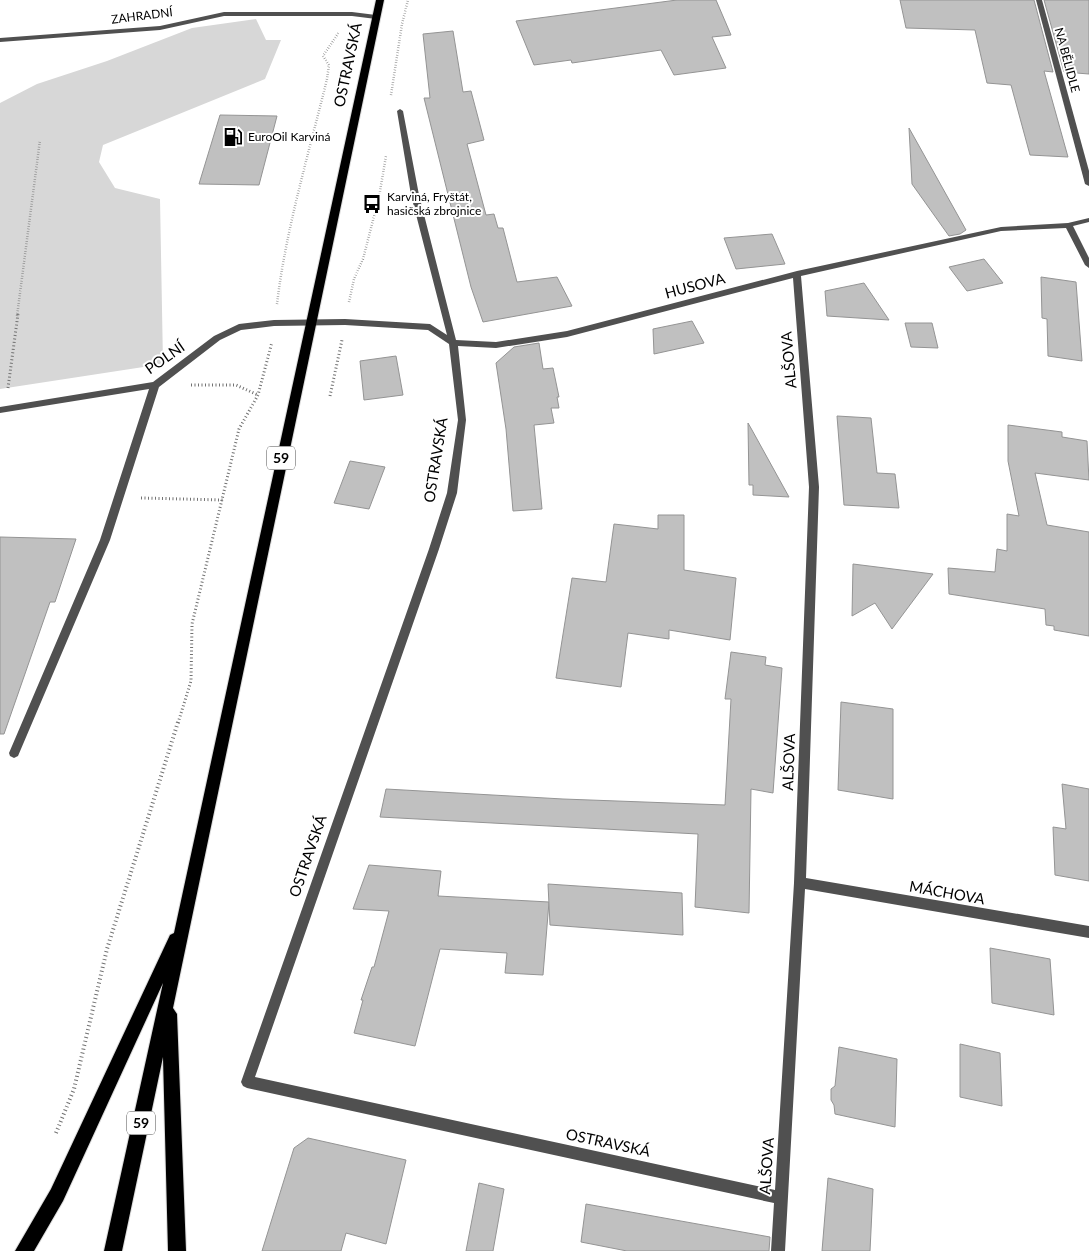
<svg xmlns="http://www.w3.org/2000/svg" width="1089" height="1251" viewBox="0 0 1089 1251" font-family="Lato,sans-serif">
  <rect width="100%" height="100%" fill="#fff"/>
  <path fill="#d7d7d7" d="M256 19 266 40H281L265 79 103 145 99 162 115 188 160 199 163 364 0 389V103L37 84 107 61 192 28Z"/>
  <g fill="#c0c0c0" stroke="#949494">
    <path d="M677 0H716L731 35 712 37 726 68 674 75 661 50 572 63 571 60 534 65 516 21Z"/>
    <path d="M900 0H1034L1053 72 1044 71 1068 157 1030 155 1011 85 987 83 975 30 906 28Z"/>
    <path d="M1044 0H1089V74L1064 72Z"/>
    <path d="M453 31 463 92 471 91 484 140 467 144 486 215 494 214 498 228H503L517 282 557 277 572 306 483 322 471 287 424 98H430L423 34Z"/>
    <path d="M220 115 277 116 259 185 199 184Z"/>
    <path d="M909 128 966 230 960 234 949 236 912 184Z"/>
    <path d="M772 234 785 264 736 269 724 238Z"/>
    <path d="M984 259 1003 283 967 291 949 267Z"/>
    <path d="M1041 277 1076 282 1082 361 1048 356 1047 319 1042 318Z"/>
    <path d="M864 283 889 320 827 316 825 291Z"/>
    <path d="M692 321 704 343 654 354 653 329Z"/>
    <path d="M905 323H932L938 348 911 347Z"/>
    <path d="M539 343 543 369 553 368 559 397H557L559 408H551L554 423 534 425 542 509 513 511 506 429 496 363 514 347Z"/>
    <path d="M396 356 403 395 364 400 360 361Z"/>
    <path d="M837 416 871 418 877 473 895 474 899 508 844 505Z"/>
    <path d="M748 423 752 430 789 497 753 495V485H749Z"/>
    <path d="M1008 425 1062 432V437L1087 441 1089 480 1035 473 1047 525 1089 532V636L1054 630V626L1046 625 1045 609 949 594 948 568 995 572 997 549 1007 551V514L1019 516 1008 461Z"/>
    <path d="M350 461 385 467 369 509 334 503Z"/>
    <path d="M658 515H684V570L736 578 730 640 669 630V639L628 633 621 687 556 678 572 578 606 582 614 524 658 529Z"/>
    <path d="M0 537 76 539 55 602H50L4 734H0Z"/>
    <path d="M853 564 933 574 892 629 875 603 852 616Z"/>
    <path d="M731 652 766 657 765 665 782 668 773 793 751 789 749 913 695 907 698 834 380 817 386 789 563 799 725 805 731 699H725Z"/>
    <path d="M841 702 893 709V799L838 790Z"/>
    <path d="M1062 784 1089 789V881L1055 875 1053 827 1066 829Z"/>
    <path d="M369 865 441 871 438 896 549 902 543 975 505 973 507 953 440 949 415 1046 354 1033 363 1000H361L372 967H374L389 911 353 909Z"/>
    <path d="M548 884 682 893 683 935 550 925Z"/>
    <path d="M990 948 1050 959 1054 1015 992 1003Z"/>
    <path d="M960 1044 1000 1053 1002 1106 960 1097Z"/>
    <path d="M839 1047 897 1059 895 1127 835 1114 834 1105 831 1100V1089L835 1086Z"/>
    <path d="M308 1138 406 1160 386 1244 346 1233 341 1251H262L294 1148Z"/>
    <path d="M828 1178 873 1189 870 1251H822Z"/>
    <path d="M479 1183 504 1189 493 1251H466Z"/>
    <path d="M586 1204 770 1237 769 1251H627L581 1242Z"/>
  </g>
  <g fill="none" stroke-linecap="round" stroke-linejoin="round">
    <g stroke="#dbdbdb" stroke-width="2">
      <path id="primary" d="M376 0H384L173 1008 177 1014 186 1251H168L163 1057 122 1251H104L163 983 63 1201 34 1251H15L51 1189 170 935 174 933Z"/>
    </g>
    <g stroke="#727272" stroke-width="2.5" stroke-dasharray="0.5 2" stroke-linecap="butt">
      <path d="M391 95 402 24 408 0"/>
      <path d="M349 302 354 279 363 259 379 197 386 156"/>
      <path d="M277 304C286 228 309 153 327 79L329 65 323 56 339 32"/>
      <path d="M17 316 40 140"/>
    </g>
    <g stroke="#727272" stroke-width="3" stroke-dasharray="1 2.5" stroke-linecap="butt">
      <path d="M191 385H236L258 395"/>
      <path d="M8 388 18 314"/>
      <path d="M330 396 342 340"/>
      <path d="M141 498 223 500"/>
      <path d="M178 723 191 681 192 624 239 429 258 395 272 342"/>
    </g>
    <path stroke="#727272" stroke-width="4" stroke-dasharray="1 3" stroke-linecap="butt" d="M56 1133 74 1089 107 949 178 722"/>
    <g fill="#505050" fill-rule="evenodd">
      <path d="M1036 0H1042L1089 171V186L1085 184Z"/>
      <path d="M224 12H352L376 15 379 17 376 19 352 16H224L160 30 0 42V38L160 26Z"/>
      <path d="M400 109 403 111 419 195 456 340 496 342 567 331 797 271 1001 227 1068 223 1089 218V222L1073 226 1089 258V268L1085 265 1066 228 1001 231 801 276 819 487 806 878 1089 926V938L805 889 785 1251H771L774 1203 247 1088 243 1086 241 1082 429 549 447 493 458 420 449 344 428 330 345 325 274 326 241 330 220 340 159 387 110 540 18 756 14 758 10 756 9 753 100 540 149 389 0 413V407L153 382 214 336 239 324 274 320 345 319 430 324 447 335 411 195 397 111ZM793 278 809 487 794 883 775 1190 255 1077 439 549 457 493 466 420 458 346 496 348 567 337Z"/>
    </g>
    <use href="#primary" fill="#000" fill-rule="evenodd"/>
  </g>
  <defs>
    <g id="fuel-bare" transform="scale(1.5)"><path d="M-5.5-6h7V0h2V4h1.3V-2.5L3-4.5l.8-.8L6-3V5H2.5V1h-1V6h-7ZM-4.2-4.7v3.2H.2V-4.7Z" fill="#000" stroke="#fff" stroke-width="2.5" paint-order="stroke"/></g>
    <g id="bus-bare" transform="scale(1.5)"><path d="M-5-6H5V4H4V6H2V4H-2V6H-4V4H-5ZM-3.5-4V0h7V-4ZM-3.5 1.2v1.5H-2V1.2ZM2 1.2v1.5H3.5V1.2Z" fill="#000" stroke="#fff" stroke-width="2.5" paint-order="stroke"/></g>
  </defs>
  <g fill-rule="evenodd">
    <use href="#fuel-bare" x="233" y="137"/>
    <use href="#bus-bare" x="372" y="204"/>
  </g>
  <g text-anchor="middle" stroke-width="4" stroke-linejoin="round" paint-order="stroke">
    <g font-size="12" fill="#000" stroke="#fff">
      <text transform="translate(142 16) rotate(-7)" y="4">ZAHRADNÍ</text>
      <text transform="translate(1067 60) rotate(75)" y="4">NA BĚLIDLE</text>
    </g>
    <g font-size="12" fill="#000" stroke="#fff" text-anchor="start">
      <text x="248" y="141">EuroOil Karviná</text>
      <text x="387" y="201">Karviná, Fryštát,<tspan x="387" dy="14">hasičská zbrojnice</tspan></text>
    </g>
    <g fill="#fff" stroke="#4c4c4c" stroke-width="1">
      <rect x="267" y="446.5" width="28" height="23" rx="4"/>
      <rect x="127" y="1111.5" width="28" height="23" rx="4"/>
    </g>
    <g font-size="14" font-weight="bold" fill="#000">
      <text x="281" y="463">59</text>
      <text x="141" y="1128">59</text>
    </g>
    <g font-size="15" fill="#000" stroke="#fff">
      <text transform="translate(348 65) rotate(-78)" y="5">OSTRAVSKÁ</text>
      <text transform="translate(695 286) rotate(-15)" y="5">HUSOVA</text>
      <text transform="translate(165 358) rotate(-35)" y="5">POLNÍ</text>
      <text transform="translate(789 360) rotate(-95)" y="5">ALŠOVA</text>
      <text transform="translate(436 460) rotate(-81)" y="5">OSTRAVSKÁ</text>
      <text transform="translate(789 762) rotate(-88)" y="5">ALŠOVA</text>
      <text transform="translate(308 856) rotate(-71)" y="5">OSTRAVSKÁ</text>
      <text transform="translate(947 893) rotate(10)" y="5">MÁCHOVA</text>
      <text transform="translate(608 1143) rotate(12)" y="5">OSTRAVSKÁ</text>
      <text transform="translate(767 1166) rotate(-86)" y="5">ALŠOVA</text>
    </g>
  </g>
</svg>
